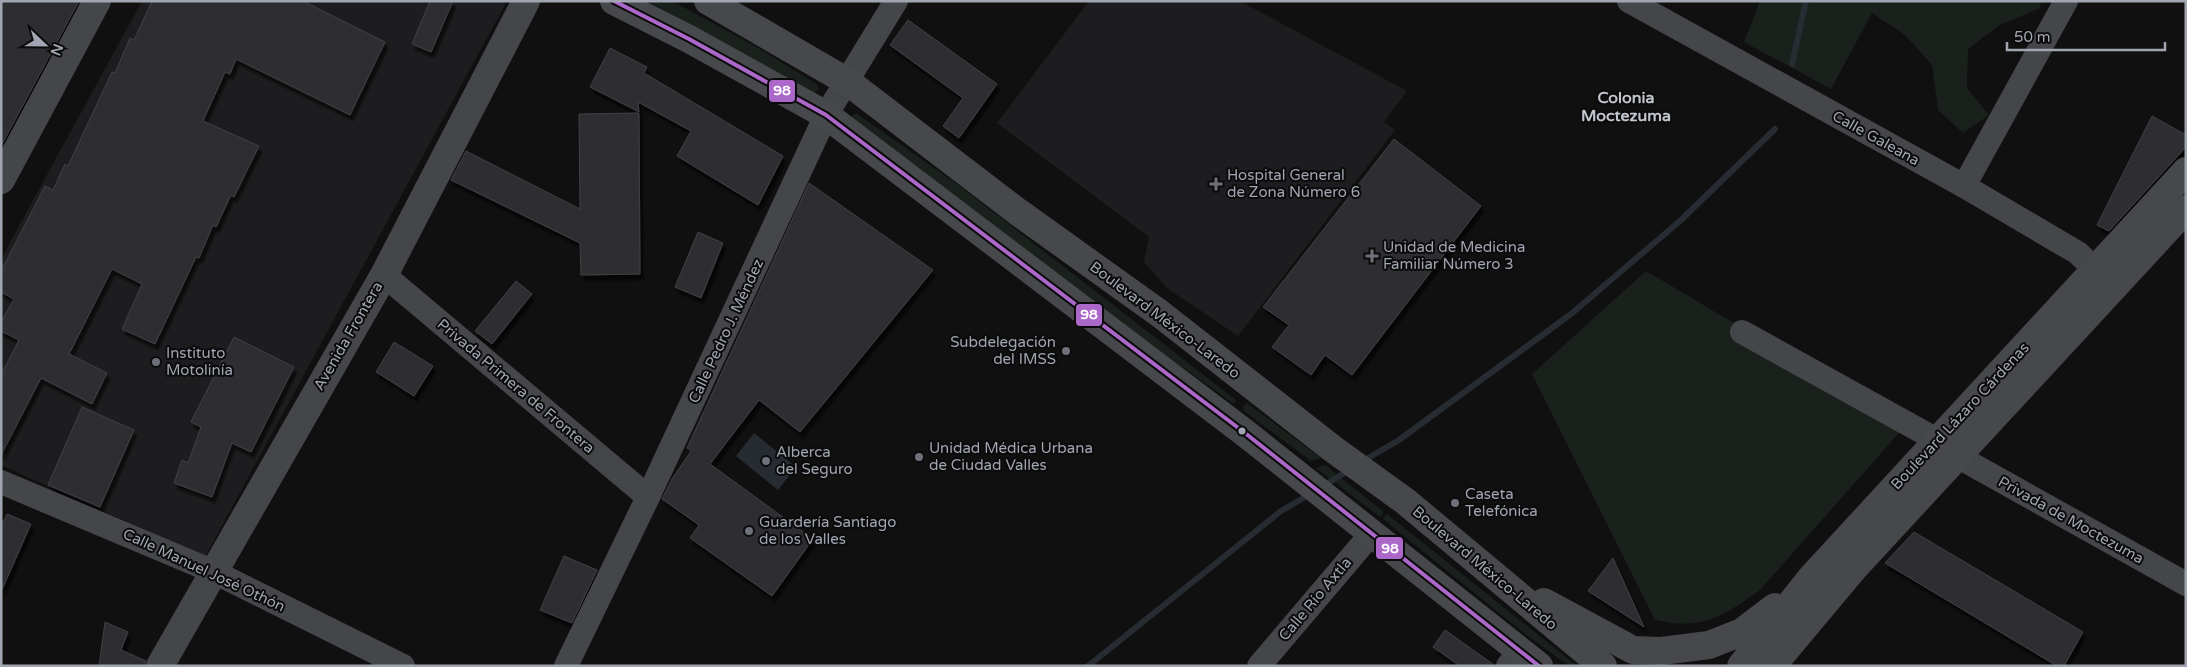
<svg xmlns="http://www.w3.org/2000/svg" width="2187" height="667" viewBox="0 0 2187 667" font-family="'Varela Round',sans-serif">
  <defs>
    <filter id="shadow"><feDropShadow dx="3" dy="5.5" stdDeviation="1" flood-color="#0009"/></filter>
  </defs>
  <rect width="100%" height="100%" fill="#101011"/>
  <g fill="#1d1d1f">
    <path d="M142 1H507L205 557 1 465V259Z"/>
    <path d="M1089 1H1240L1407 91 1384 122 1395 130 1238 336 1167 288 1144 262 1149 237 997 123Z"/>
  </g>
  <g fill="#1a201b">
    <path d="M647 1H672L678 4 760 49 818 85V90L812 94 751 57Z"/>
    <path d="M1760 1H2041L2040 8 1998 26 1968 49 1967 88 1989 115 1963 133 1938 110 1932 65 1905 35 1872 13 1831 89 1744 42Z"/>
    <path d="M856 113 957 184 1236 400 1234 404 1111 316 852 121V116Z"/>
    <path d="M1646 271 1906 425 1760 590C1724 616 1700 631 1655 620L1532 374Z"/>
    <path d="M1247 403 1321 458 1311 461 1244 411 1243 407Z"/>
    <path d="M1325 465 1384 512 1380 517 1316 468Z"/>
    <path d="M1387 514 1577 666H1569L1525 634 1383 519Z"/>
  </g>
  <path fill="#272c33" d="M754 433 796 467 778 490 736 456Z"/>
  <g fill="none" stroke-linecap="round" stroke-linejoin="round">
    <g stroke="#272c33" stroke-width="6">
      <path d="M1792 64 1806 1"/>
      <path d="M1363 461 1399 440 1571 314 1680 221 1775 129"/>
      <path d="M1323 486 1351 469"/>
      <path d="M1088 666 1281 511 1310 494"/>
    </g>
  </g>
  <g fill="#2f2f31" stroke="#404044" filter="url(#shadow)">
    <path d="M1 1H79L1 146Z"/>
    <path d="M152 1H303L385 42 350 115 236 59 230 74 225 72 203 121 259 146 234 197 231 195 216 227 213 225 199 258 196 257 155 344 122 329 142 284 112 269 69 354 107 373 92 404 41 378 1 455V375L19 340 1 331V322L14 299 1 292V271L45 186 53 190 65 164 68 166 112 72 115 73 130 38 134 40Z"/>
    <path d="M430 1H453L431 52 412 44Z"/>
    <path d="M908 20 997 84 959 138 943 126 963 98 890 45Z"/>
    <path d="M610 48 647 67 644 73 783 156 758 205 677 156 691 131 638 102 639 112 590 87Z"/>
    <path d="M639 113 640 274 581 275 580 243 451 180 466 151 580 209 579 114Z"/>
    <path d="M2152 116 2186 135V147L2109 231 2097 225Z"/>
    <path d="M1394 139 1481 206 1352 375 1325 355 1311 375 1272 347 1289 325 1263 307Z"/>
    <path d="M809 183 933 270 800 432 759 400 710 464 813 539 772 596 690 538 699 525 662 499 672 479 691 451 687 448Z"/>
    <path d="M698 232 723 243 701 298 675 287Z"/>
    <path d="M516 281 532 294 492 344 475 331Z"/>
    <path d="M234 337 294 367 251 452 232 443 212 497 174 483 182 460 188 463 201 427 191 422Z"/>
    <path d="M394 342 433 366 414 396 376 372Z"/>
    <path d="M82 407 134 430 100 507 48 485Z"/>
    <path d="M7 514 31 524 1 592V527Z"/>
    <path d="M1914 532 2083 632 2064 666H2057L1885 563Z"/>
    <path d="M564 556 597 570 572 623 540 610Z"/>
    <path d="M1613 558 1644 627 1588 591Z"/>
    <path d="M105 622 128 632 121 650 146 661 144 666H99Z"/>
    <path d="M1445 630 1494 665 1495 666H1460L1433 647Z"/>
  </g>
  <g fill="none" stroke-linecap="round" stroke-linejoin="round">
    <g stroke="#454649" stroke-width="24">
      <path d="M1629 1 1964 186 2078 253 2107 281"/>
      <path d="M1964 186 2066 1"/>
      <path d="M384 275 648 497"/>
      <path d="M1742 332 1937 440"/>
      <path d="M1957 456 2186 584"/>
      <path d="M1 482 212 571 403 666"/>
      <path d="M566 666 648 497 826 115 896 1"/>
      <path d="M1259 666 1372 533"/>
      <path d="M1508 666 1520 651"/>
    </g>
    <g stroke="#454649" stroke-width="28">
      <path d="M1 180 97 1"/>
      <path d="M160 666 384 275 526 1"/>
    </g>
    <g stroke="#47484b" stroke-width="28">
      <path d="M614 1 689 39 826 115 1245 433 1539 666"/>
      <path d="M708 1 848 82 1018 212 1159 313 1333 449 1405 501 1603 666"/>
      <path d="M1544 602 1633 650 1661 651 1709 645 1742 632 1775 607"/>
      <path d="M1741 666 1811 578 2186 171"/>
      <path d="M1772 666 1854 568 2186 209"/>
    </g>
    <g stroke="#0b0b0c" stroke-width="8">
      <path id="bus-1" d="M614 1 689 39 826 115 1245 433 1539 666"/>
    </g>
    <use href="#bus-1" stroke="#ac68c9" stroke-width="4"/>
  </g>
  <g fill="#6e7179" stroke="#0b0b0c" stroke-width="2">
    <path d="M1213.5 176.5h5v5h5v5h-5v5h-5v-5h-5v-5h5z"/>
    <path d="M1369.5 248.5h5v5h5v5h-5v5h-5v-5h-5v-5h5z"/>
    <circle cx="1066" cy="351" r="5"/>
    <circle cx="156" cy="362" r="5"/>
    <circle cx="919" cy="457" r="5"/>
    <circle cx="766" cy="461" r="5"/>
    <circle cx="1455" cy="503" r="5"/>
    <circle cx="749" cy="531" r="5"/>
  </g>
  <circle fill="#a1a5b1" stroke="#0b0b0c" stroke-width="2" cx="1242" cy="431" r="4.5"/>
  <g text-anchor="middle" stroke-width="4" stroke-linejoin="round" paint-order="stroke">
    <g font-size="15" fill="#a1a5b1" stroke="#0b0b0c">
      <text transform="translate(1876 138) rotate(29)" y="5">Calle Galeana</text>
      <text transform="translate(1165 320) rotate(37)" y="5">Boulevard México-Laredo</text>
      <text transform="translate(726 331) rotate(-65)" y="5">Calle Pedro J. Méndez</text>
      <text transform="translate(348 336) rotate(-60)" y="5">Avenida Frontera</text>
      <text transform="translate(516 386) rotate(40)" y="5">Privada Primera de Frontera</text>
      <text transform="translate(1960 416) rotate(-47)" y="5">Boulevard Lázaro Cárdenas</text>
      <text transform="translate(2071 520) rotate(29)" y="5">Privada de Moctezuma</text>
      <text transform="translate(1485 568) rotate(40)" y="5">Boulevard México-Laredo</text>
      <text transform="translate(204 570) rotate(25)" y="5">Calle Manuel José Othón</text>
      <text transform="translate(1315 599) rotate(-50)" y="5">Calle Río Axtla</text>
    </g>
    <g font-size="15" fill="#a1a5b1" stroke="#0b0b0c" text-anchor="start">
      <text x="1227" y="180">Hospital General<tspan x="1227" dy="17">de Zona Número 6</tspan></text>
      <text x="1383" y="252">Unidad de Medicina<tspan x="1383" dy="17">Familiar Número 3</tspan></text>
      <text x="1056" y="347" text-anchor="end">Subdelegación<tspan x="1056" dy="17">del IMSS</tspan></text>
      <text x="166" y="358">Instituto<tspan x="166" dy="17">Motolinía</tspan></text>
      <text x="929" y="453">Unidad Médica Urbana<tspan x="929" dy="17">de Ciudad Valles</tspan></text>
      <text x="776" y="457">Alberca<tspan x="776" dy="17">del Seguro</tspan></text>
      <text x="1465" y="499">Caseta<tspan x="1465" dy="17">Telefónica</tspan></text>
      <text x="759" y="527">Guardería Santiago<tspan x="759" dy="17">de los Valles</tspan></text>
    </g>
    <g font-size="16" font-weight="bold" fill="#c2c4ce" stroke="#0b0b0c">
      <text x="1626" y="103">Colonia<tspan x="1626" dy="18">Moctezuma</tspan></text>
    </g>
  </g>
  <g stroke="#0b0b0c" stroke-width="2">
    <rect x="768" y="79" width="28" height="24" rx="5" fill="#ac68c9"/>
    <rect x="1075" y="303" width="28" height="24" rx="5" fill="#ac68c9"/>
    <rect x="1375" y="536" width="29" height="24" rx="5" fill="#ac68c9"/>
  </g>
  <g font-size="14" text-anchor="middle" font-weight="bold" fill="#fff">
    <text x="782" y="95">98</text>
    <text x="1089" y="319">98</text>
    <text x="1390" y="553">98</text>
  </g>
  <rect width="2187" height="667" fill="none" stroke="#a1a5b1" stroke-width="5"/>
  <g transform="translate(45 45) rotate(112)" stroke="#0b0b0c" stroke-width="4" paint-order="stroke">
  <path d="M0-4L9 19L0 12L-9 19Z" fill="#a1a5b1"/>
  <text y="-8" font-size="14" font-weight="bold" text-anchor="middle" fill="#a1a5b1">N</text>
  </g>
  <path d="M2007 42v8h158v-8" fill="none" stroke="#a1a5b1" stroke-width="2.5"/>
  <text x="2014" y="42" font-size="15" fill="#a1a5b1" stroke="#0b0b0c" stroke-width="4" paint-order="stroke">50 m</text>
</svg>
